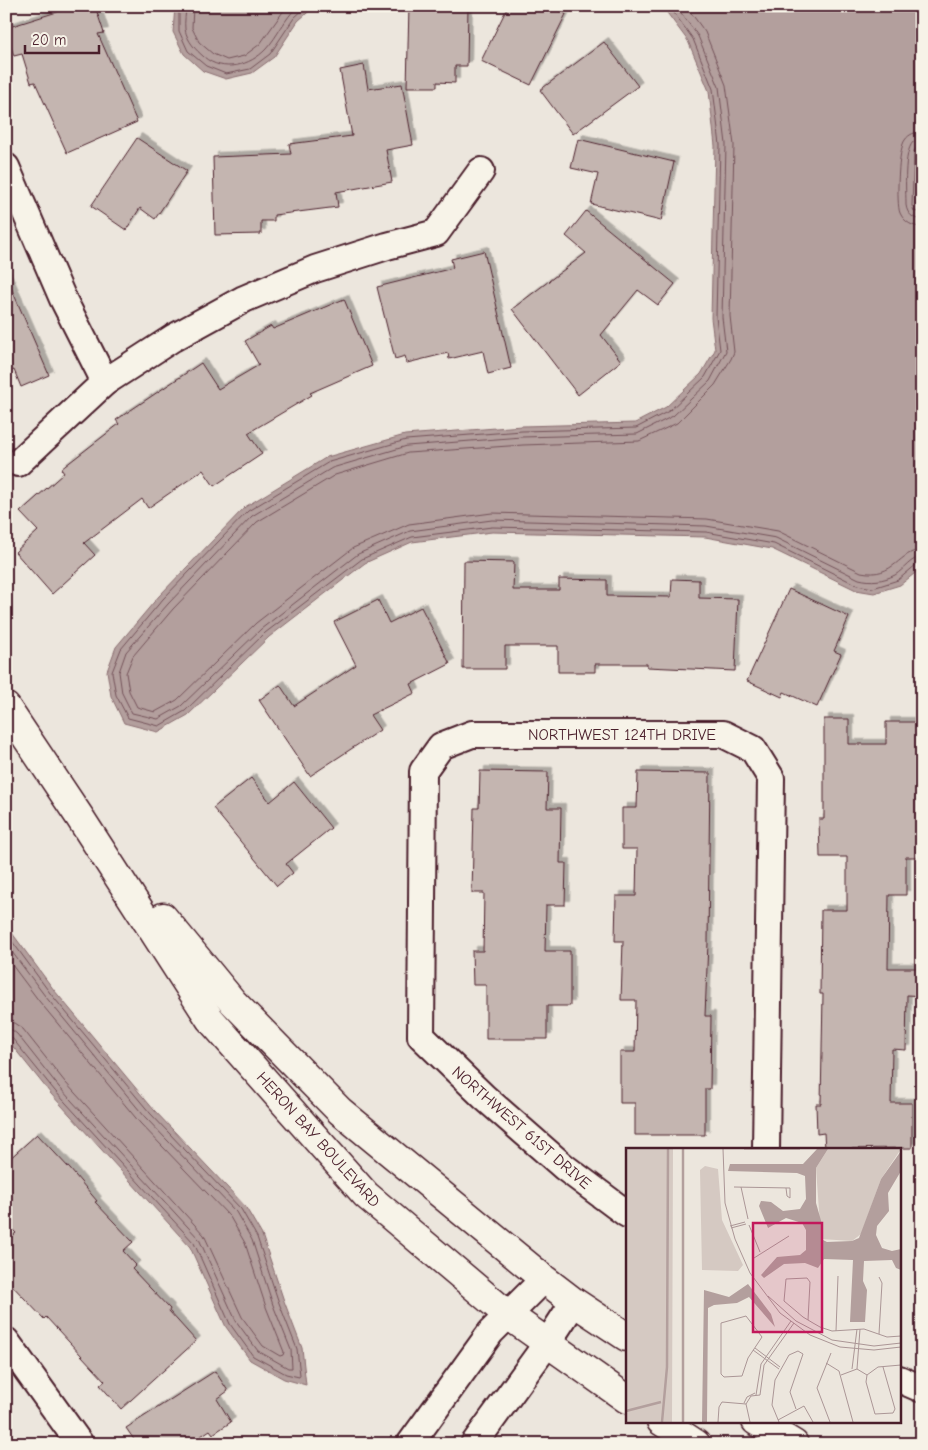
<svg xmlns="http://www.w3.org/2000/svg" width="928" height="1450" viewBox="0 0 928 1450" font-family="'Comic Neue',sans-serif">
  <defs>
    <filter id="shadow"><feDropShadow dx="4.5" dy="-4.5" stdDeviation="0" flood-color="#0004"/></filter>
  </defs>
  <rect width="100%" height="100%" fill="#ece6dd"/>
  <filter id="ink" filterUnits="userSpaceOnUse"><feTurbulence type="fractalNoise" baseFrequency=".02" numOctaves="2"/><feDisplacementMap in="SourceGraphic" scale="10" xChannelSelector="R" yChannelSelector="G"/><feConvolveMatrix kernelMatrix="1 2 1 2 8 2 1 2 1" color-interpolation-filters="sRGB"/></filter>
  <g filter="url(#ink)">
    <path fill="#d5c9c2" stroke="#907476" d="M922 127V210L917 206 918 168Z"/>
    <g fill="#b39f9d" stroke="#896c6f">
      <path d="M175 6H315L298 21 274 57 252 73 226 79 203 71 184 54 173 32Z"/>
      <path d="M662 6H922V126L918 168 917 206 922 210V556L919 570 900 585 874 593 856 590 772 549 705 537 492 532 412 542 365 563 269 637 188 715 158 732 124 723 111 696 107 671 116 647 159 596 245 507 327 457 405 435 522 426 635 423 666 407 701 374 715 350 711 318 715 146 709 91 688 41Z"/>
      <path d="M6 920 12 933 54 990 154 1110 245 1206 262 1235 284 1301 302 1348 306 1385 284 1379 250 1360 226 1327 190 1247 51 1094 6 1038Z"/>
    </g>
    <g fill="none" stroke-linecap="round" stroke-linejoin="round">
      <g stroke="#745259" stroke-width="1">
        <path d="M179 6V31L188 51 206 66 226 74 250 69 270 54 294 18 307 6"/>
        <path d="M186 6C186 13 184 22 185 29 187 41 196 50 204 57 223 73 250 66 266 49 278 36 284 19 298 6"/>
        <path d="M193 6 192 28 199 42 213 54 227 60 244 56 260 44 287 6"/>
        <path d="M669 6 693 39 713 89 720 145 716 317 720 350 705 377 669 411 636 428 522 431 406 440 329 462 248 511 163 599 121 649 112 672 116 695 128 718 159 726 185 711 265 633 362 559 412 537 492 527 706 532 774 544 857 585 873 588 898 580 917 564 922 563"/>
        <path d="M676 6 698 36 719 87 726 144 722 317 726 351 710 381 673 416 637 434 522 437 407 446 332 468 252 516 168 604 126 652 119 672 122 693 132 713 158 719 181 706 261 629 358 554 410 531 492 520 706 526 776 538 859 579C871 582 883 581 895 575 905 569 910 558 922 557"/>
        <path d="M686 6 705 32 726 85 734 145 730 316 734 352 731 359 715 385 677 423 639 441 523 445 408 453 335 475 257 522 173 609 133 656 126 673 129 691 137 707 155 712 177 700 256 623 353 548 409 524 492 513 707 519 778 531 861 572C895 579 899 550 922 550"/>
        <path d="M922 132C915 132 909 134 905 140 898 148 896 204 900 213 904 222 913 227 922 227"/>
        <path d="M922 140 913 142C903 153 906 190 906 205 907 214 913 219 922 220"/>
        <path d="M922 146 917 147 914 151 912 206 914 211 922 213"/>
        <path d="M6 933 50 993 150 1113 241 1209 257 1237 279 1303 297 1349 300 1375 299 1377 286 1374 253 1356 230 1324 194 1243 55 1091 12 1038 6 1036"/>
        <path d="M6 944 45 996 145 1117 236 1212 252 1240 273 1305 291 1350 292 1368H288L258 1351 236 1321 199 1239 59 1087 17 1034 12 1030 6 1029"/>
        <path d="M6 957 39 1001 140 1123 230 1217 245 1243 266 1307 284 1352 283 1355 280 1356 263 1346 242 1317 204 1235 65 1082 23 1029 14 1023 6 1022"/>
      </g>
    </g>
    <g fill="#c4b5b0" stroke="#4a1f2b" filter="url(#shadow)">
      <path d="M76 6H95L104 33 98 34 137 122 67 153 35 82 31 83 22 54 14 56 6 32V28Z"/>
      <path d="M409 6H468L467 66H455V83L437 82V87H407Z"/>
      <path d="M508 6H550L566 14 531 85 481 61Z"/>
      <path d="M604 42 638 86 573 134 540 90Z"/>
      <path d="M364 65 368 89 402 84 413 145 386 150 392 182 336 192 338 207 274 215V221H261V234L215 235 213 157 291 154 289 144 352 136 340 70Z"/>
      <path d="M137 138 187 171 155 219 140 208 126 230 91 206Z"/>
      <path d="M578 139 674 162 661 221 591 204 598 174 571 168Z"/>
      <path d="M586 211 675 284 658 305 638 290 601 335 621 361 578 395 512 309 586 253 566 236Z"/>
      <path d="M484 251 511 368 488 374 483 351 449 359 448 353 407 363 405 356 395 359 377 287 453 268 451 259Z"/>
      <path d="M6 276 49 375 21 387 14 370 6 373Z"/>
      <path d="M344 299 372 366 310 393 312 395 248 433 262 454 214 486 203 470 148 508 142 499 84 543 95 555 52 594 15 552 38 531 20 512 64 473 61 469 119 424 116 420 201 363 218 389 259 365 245 341 271 326 273 329Z"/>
      <path d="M464 561 514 562 513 590H559V579L607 580V596L671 597 672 579 699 580V598L738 599 735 671 647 667V664H595V672H558V646H505V669H463Z"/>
      <path d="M789 589 849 617 834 651 841 654 817 707 784 692 782 697 747 681Z"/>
      <path d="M378 600 389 623 421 607 450 664 411 684 415 693 370 715 380 730 310 776 259 700 280 685 294 706 356 665 334 622Z"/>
      <path d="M824 719H849V744H886V722H922V857H906V895H889L888 968H922V996L907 995 906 1050 892 1049 891 1103H912V1148L825 1149 824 1133 817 1134 816 1104H821L823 994H820L821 910H847V857H820L819 819H824Z"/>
      <path d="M480 771 548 772 547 808H561L560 863H566L565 905H546L545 951H570V1006H547V1039H486V985H473L472 951H483L484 893H472L474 808H479Z"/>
      <path d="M638 772 710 773 708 943 705 1016H711L710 1089H705V1135H635V1103H620V1052H635L636 1000H621L623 941H615L616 896H636L637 849H622V808H637Z"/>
      <path d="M251 778 270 802 294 782 331 828 286 864 293 873 277 886 213 808Z"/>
      <path d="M37 1134 70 1169 97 1201 95 1202 133 1242 123 1251 136 1265 132 1269 170 1309 169 1311 196 1341 121 1409 100 1385 105 1381 46 1317 44 1319 6 1279V1241L16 1233 6 1223V1162Z"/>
      <path d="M215 1371 228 1391 217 1399 231 1422 213 1434 210 1430 189 1444H137L126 1428Z"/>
    </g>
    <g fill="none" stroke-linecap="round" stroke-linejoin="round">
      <g stroke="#4a1f2b" stroke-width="30">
        <g id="minor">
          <path d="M6 167 63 299 105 382"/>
          <path d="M18 463 105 382 173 338 244 299 315 269 387 246 436 233 481 171"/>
          <path d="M627 1214 564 1167 484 1097 421 1036 423 771 441 746 472 734H723L753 749 771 778 766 1149"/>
          <path d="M6 1341 80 1444"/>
          <path d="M899 1379 922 1389"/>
          <path d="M410 1444 491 1332 544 1279"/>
          <path d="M474 1444 548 1342 574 1302"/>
        </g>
      </g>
      <g stroke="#4a1f2b" stroke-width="31">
        <g id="tertiary">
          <path d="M6 707 79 816 210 1019 366 1195 508 1315 627 1399"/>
          <path d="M163 917 232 1001 340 1111 544 1279 574 1302 627 1337"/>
          <path d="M661 1421 696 1444"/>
          <path d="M756 1421 794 1444"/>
        </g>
      </g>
      <use href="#minor" stroke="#f7f3e8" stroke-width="26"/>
      <use href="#tertiary" stroke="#f7f3e8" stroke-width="28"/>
    </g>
  </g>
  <g text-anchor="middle" stroke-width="4" stroke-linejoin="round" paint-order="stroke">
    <g font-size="16" fill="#4a1f2b" stroke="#f7f3e8">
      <text x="622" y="740">NORTHWEST 124TH DRIVE</text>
      <text transform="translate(522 1127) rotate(41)" y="6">NORTHWEST 61ST DRIVE</text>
      <text transform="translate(319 1139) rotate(48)" y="6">HERON BAY BOULEVARD</text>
    </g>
  </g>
  <g transform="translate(626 1148)">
    <rect width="275" height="275" fill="#ece6dd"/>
    <path d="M0 1H47L46 274H0ZM202 1H275L255 31 235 86 226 93 195 91 190 20ZM79 18 92 21 96 72 117 117 112 123 76 122 74 22Z" fill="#d5c9c2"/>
    <path d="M191 1H202L190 20V55L196 76 195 91 201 94 226 93 233 90 255 31 275 3V23L262 45 263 63 251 78 250 87 256 100 266 103 275 101V122L270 120 266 112 238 113 237 133 241 142 239 174H224L227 112 198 111 192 120 179 115 158 116 138 130 135 127 151 109 174 107 180 102V82L176 75 160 70 142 80 133 58 135 53 145 54 157 63 174 61 180 51 179 28 171 25 102 23 104 16H177ZM122 136 145 166 149 179 123 149 111 155 88 157 82 160 81 274H76L78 142 103 149Z" fill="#b39f9d"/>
    <path fill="none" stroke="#b39f9d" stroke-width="2.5" d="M57 1V274M0 263 35 254M36 274 41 219 42 1"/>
    <path fill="none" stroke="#ab9696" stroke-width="1" d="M97 1 99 55 109 91 124 125 154 165 184 187 214 199 248 202 275 199M118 1H174M108 39 164 40V50L161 48 160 40M115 39 122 71M123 77 134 104M104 78 119 74M105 80 120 76M128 110 163 88M253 129 256 135 253 186M142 148 170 173 206 192 248 198 275 195M120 168 136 189 122 210 116 228 98 229 95 226V175ZM182 172 184 134 181 130 160 131 158 153 177 169 187 175 194 179 206 183 238 181 261 189 275 188M210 183 212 128M129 200 154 219M127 202 153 221M200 215 213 223 227 274M226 221 231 181M231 221 234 181M215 227 231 221 241 227 252 219 275 217M241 227 240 234 249 266 267 265 269 261 257 219M130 247 135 216 165 173M118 255 121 249 129 245M120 256 125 248 134 247 138 217 168 175M120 256 124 274M152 272 178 258 187 274M92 274 93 259 96 254 120 256M153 274 146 257 149 232 163 207 172 203 177 206 164 244 170 261M204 274 191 240 205 205"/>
    <path fill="#c2185b" fill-opacity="0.15" stroke="#c2185b" stroke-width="2.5" d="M127 75H196V184H127Z"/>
    <rect width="275" height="275" fill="none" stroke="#4a1f2b" stroke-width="2.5"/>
  </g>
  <rect width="928" height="1450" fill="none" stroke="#f7f3e8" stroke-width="25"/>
  <rect x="12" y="12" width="903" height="1425" fill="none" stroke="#4a1f2b" stroke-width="2" filter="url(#ink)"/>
  <path d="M25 45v8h74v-8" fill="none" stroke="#4a1f2b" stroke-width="2.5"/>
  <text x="32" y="45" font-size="15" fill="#4a1f2b" stroke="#f7f3e8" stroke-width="4" paint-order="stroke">20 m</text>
</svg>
